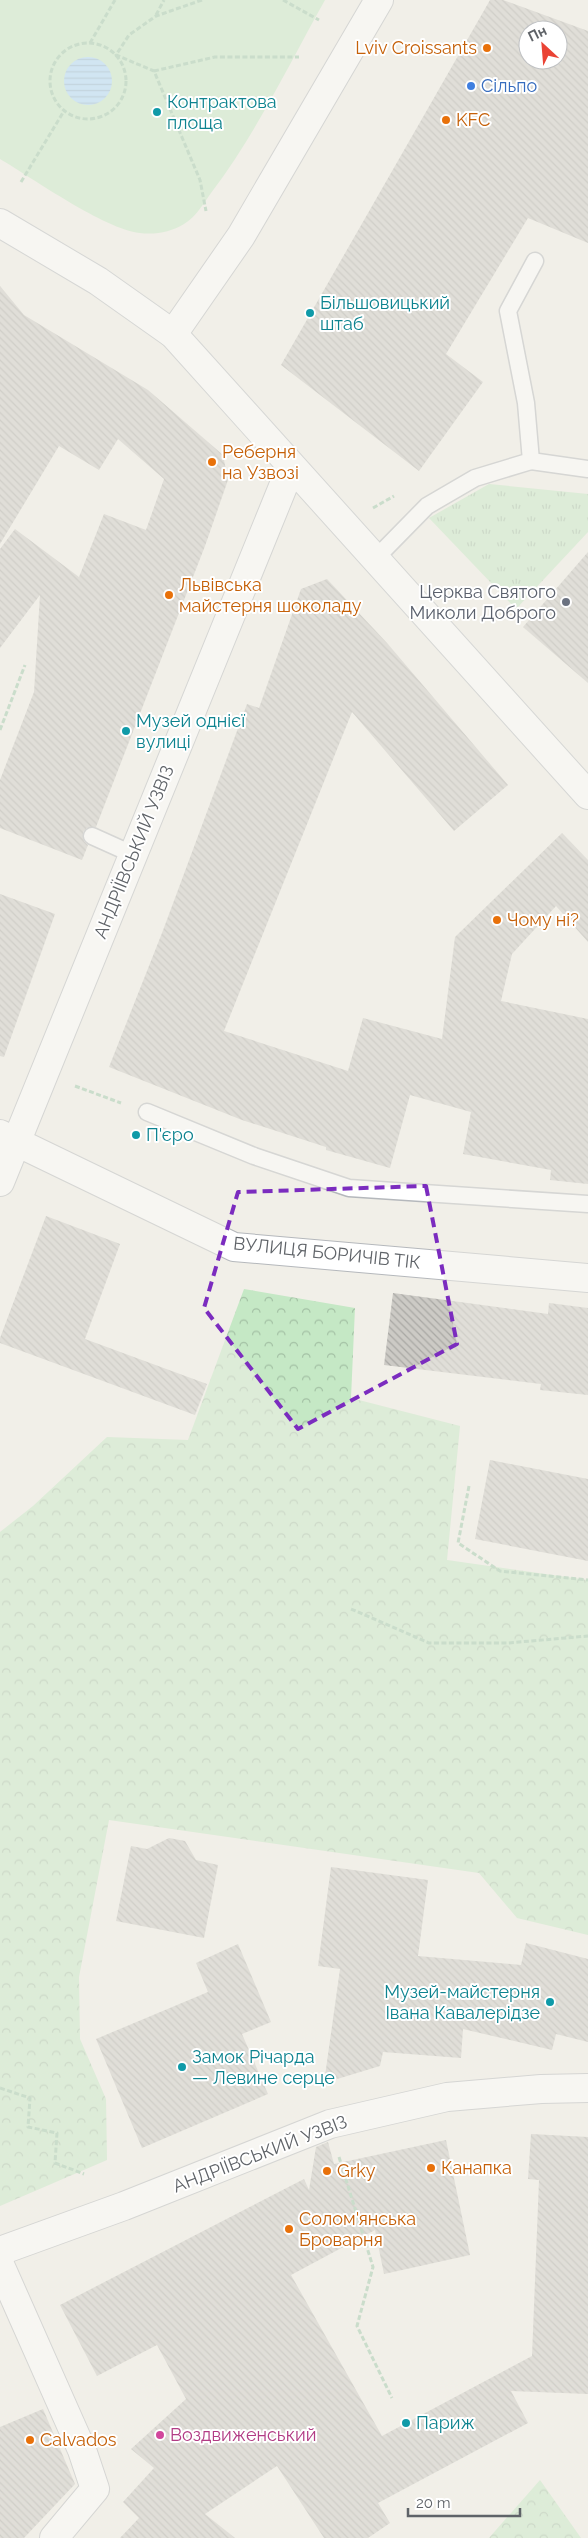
<svg xmlns="http://www.w3.org/2000/svg" width="588" height="2538" viewBox="0 0 588 2538" font-family="Raleway,sans-serif">
  <defs>
    <pattern id="grass-tufts" width="24" height="20" patternUnits="userSpaceOnUse" patternTransform="scale(1.25)"><rect width="24" height="20" fill="#c5e8c5"/><path d="M3 7l-1-3M5 7V3M7 7l1-3M15 17l-1-3M17 17v-4M19 17l1-3" fill="none" stroke="#a3c0a4"/></pattern>
    <pattern id="forest-crowns" width="20" height="18" patternUnits="userSpaceOnUse" patternTransform="scale(1.25)"><rect width="20" height="18" fill="#c5e8c5"/><path d="M2 6a3 3 0 1 1 6 0M12 15a3 3 0 1 1 6 0" fill="none" stroke="#a3c0a4"/></pattern>
    <pattern id="water-rules" width="6" height="5" patternUnits="userSpaceOnUse" patternTransform="scale(1.25)"><rect width="6" height="5" fill="#aadaff"/><path d="M0 2.5h6" fill="none" stroke="#8eb4d2"/></pattern>
    <pattern id="building-back-hatch" width="6" height="6" patternUnits="userSpaceOnUse" patternTransform="scale(1.25)"><rect width="6" height="6" fill="#cccac5"/><path d="M-1 5l2 2M0 0l6 6M5-1l2 2" fill="none" stroke="#a9a8a4"/></pattern>
  </defs>
  <rect width="100%" height="100%" fill="#f1efe8"/>
  <path fill="url(#grass-tufts)" d="M489 484 588 494V532L516 609 429 518Z"/>
  <g fill="url(#forest-crowns)">
    <path d="M244 1289 355 1308 351 1398 460 1426 447 1560 588 1580V1935L517 1918 479 1873 109 1820 79 1977 80 2039 106 2099 107 2160 0 2206V1532L33 1506 107 1437 188 1440Z"/>
    <path d="M540 2480 581 2538H489Z"/>
  </g>
  <path fill="#c5e8c5" d="M0 0H325C289 64 256 134 211 193 203 204 196 217 184 224 171 232 155 235 140 233 104 229 34 179 0 159Z"/>
  <circle fill="url(#water-rules)" cx="88" cy="81" r="24"/>
  <g fill="url(#building-back-hatch)" fill-rule="evenodd">
    <path d="M490 0H503L588 31V243L528 218 446 354 483 382 419 471 281 365ZM528 30H558V60H528Z"/>
    <path d="M0 286 24 315 148 390 223 455 228 480 205 546 96 827 87 828 83 832 84 841 88 845 82 860 0 828V780L34 692 40 595 0 648V549L15 529 79 577 104 514 146 530 164 479 118 439 99 470 59 446 0 544Z"/>
    <path d="M588 552V683L523 627Z"/>
    <path d="M327 579 387 643 508 785 454 831 352 712 224 1031 348 1071 363 1018 442 1039 455 937 562 833 588 860V942L556 906 512 954 501 1001 588 1019V1184L550 1180 551 1170 463 1154 471 1112 410 1095 390 1168 326 1150V1147L242 1120 109 1067 162 933 247 704 259 708 301 589Z"/>
    <path d="M0 894 55 914 4 1057 0 1056Z"/>
    <path d="M46 1216 120 1244 85 1339 207 1384 195 1415 0 1343V1338Z"/>
    <path d="M393 1293 548 1314 549 1303 588 1308V1395L540 1390 541 1384 384 1365Z"/>
    <path d="M490 1460 588 1479V1561L475 1539Z"/>
    <path d="M169 1838 185 1841 196 1860 218 1865 204 1938 116 1921 131 1846 147 1849Z"/>
    <path d="M331 1867 428 1880 418 1956 521 1965 526 1943 588 1959V2042L556 2034 552 2050 463 2029 461 2058 383 2052 380 2066 324 2083 340 1969 318 1966Z"/>
    <path d="M238 1944 271 2022 242 2034 268 2094 142 2148 96 2039 208 1992 196 1963Z"/>
    <path d="M531 2134 588 2137V2394L511 2391 528 2423 378 2503 390 2523 368 2538H324L277 2466 205 2514 235 2538H120L139 2518 123 2502 154 2468 131 2449 186 2399 157 2345 97 2376 60 2305 304 2179 309 2190 316 2147 328 2142 334 2164 446 2140 470 2255 384 2274 375 2230 291 2275 382 2436 532 2356 539 2180 528 2179Z"/>
    <path d="M43 2409 75 2484 24 2538H0V2427Z"/>
  </g>
  <g fill="none" stroke-linecap="round" stroke-linejoin="round">
    <g stroke="#b5b8bc" stroke-width="19">
      <g id="lane">
        <path d="M531 461 588 469"/>
        <path d="M375 559 427 506 475 478 531 461 526 403 508 311 535 261"/>
        <path d="M92 836 132 854"/>
        <path d="M147 1112 254 1156 349 1188 588 1204"/>
      </g>
    </g>
    <g stroke="#b5b8bc" stroke-width="30">
      <g id="street">
        <path d="M173 334 241 236 379 0"/>
        <path d="M0 1134 234 1247 588 1278"/>
        <path d="M0 1182 291 467"/>
        <path d="M0 2251 124 2206 330 2124 447 2097 541 2089 588 2088"/>
        <path d="M0 2265 82 2450 95 2489 54 2538"/>
      </g>
    </g>
    <g stroke="#b6babf" stroke-width="30">
      <path id="secondary" d="M0 223 98 281 173 334 588 795"/>
    </g>
    <g stroke="#9cc7a9" stroke-width="3" stroke-dasharray="5 2.5" stroke-linecap="butt">
      <path d="M202 0 156 16 129 35 116 55 154 71 200 180 206 211"/>
      <path d="M283 0 319 20"/>
      <path d="M156 15 164 0"/>
      <circle cx="88" cy="81" r="38"/>
      <path d="M90 43 115 0"/>
      <path d="M154 71 215 57H299"/>
      <path d="M21 182 64 111"/>
      <path d="M373 508 394 496"/>
      <path d="M0 730 25 665"/>
      <path d="M75 1086 121 1103"/>
      <path d="M469 1486 458 1543 500 1571 588 1580"/>
      <path d="M351 1609 429 1643H508L588 1636"/>
      <path d="M0 2088 30 2098 28 2127 57 2133 55 2163 84 2174"/>
      <path d="M339 2157 373 2267 357 2326 392 2398"/>
    </g>
    <use href="#lane" stroke="#fff" stroke-width="16"/>
    <use href="#street" stroke="#fff" stroke-width="28"/>
    <use href="#secondary" stroke="#fff" stroke-width="28"/>
  </g>
  <path d="M0 0H588V2538H0ZM426 1186 457 1344 298 1429 204 1308 238 1192Z" fill="#f1efe8" fill-opacity=".55" fill-rule="evenodd"/>
  <path fill="none" stroke="#7b2cbf" stroke-width="4" stroke-dasharray="10 6" stroke-linejoin="round" d="M426 1186 457 1344 298 1429 204 1308 238 1192Z"/>
  <g fill="#e8710a" stroke="#fff" stroke-width="2">
    <circle cx="487" cy="48" r="5"/>
    <circle cx="446" cy="120" r="5"/>
    <circle cx="212" cy="462" r="5"/>
    <circle cx="169" cy="595" r="5"/>
    <circle cx="497" cy="920" r="5"/>
    <circle cx="431" cy="2168" r="5"/>
    <circle cx="327" cy="2171" r="5"/>
    <circle cx="289" cy="2229" r="5"/>
    <circle cx="30" cy="2440" r="5"/>
  </g>
  <circle fill="#3f7fe0" stroke="#fff" stroke-width="2" cx="471" cy="86" r="5"/>
  <g fill="#0f9aa8" stroke="#fff" stroke-width="2">
    <circle cx="157" cy="112" r="5"/>
    <circle cx="310" cy="313" r="5"/>
    <circle cx="126" cy="731" r="5"/>
    <circle cx="136" cy="1135" r="5"/>
    <circle cx="550" cy="2002" r="5"/>
    <circle cx="182" cy="2067" r="5"/>
    <circle cx="406" cy="2423" r="5"/>
  </g>
  <circle fill="#6b7280" stroke="#fff" stroke-width="2" cx="566" cy="602" r="5"/>
  <circle fill="#d1479c" stroke="#fff" stroke-width="2" cx="160" cy="2435" r="5"/>
  <g text-anchor="middle" stroke-width="4" stroke-linejoin="round" paint-order="stroke">
    <g font-size="18" fill="#c56008" stroke="#fff" text-anchor="start">
      <text x="477" y="54" text-anchor="end">Lviv Croissants</text>
      <text x="456" y="126">KFC</text>
      <text x="222" y="458">Реберня<tspan x="222" dy="21">на Узвозі</tspan></text>
      <text x="179" y="591">Львівська<tspan x="179" dy="21">майстерня шоколаду</tspan></text>
      <text x="507" y="926">Чому ні?</text>
      <text x="441" y="2174">Канапка</text>
      <text x="337" y="2177">Grky</text>
      <text x="299" y="2225">Солом'янська<tspan x="299" dy="21">Броварня</tspan></text>
      <text x="40" y="2446">Calvados</text>
    </g>
    <g font-size="18" fill="#366cbe" stroke="#fff" text-anchor="start">
      <text x="481" y="92">Сільпо</text>
    </g>
    <g font-size="18" fill="#0d838f" stroke="#fff" text-anchor="start">
      <text x="167" y="108">Контрактова<tspan x="167" dy="21">площа</tspan></text>
      <text x="320" y="309">Більшовицький<tspan x="320" dy="21">штаб</tspan></text>
      <text x="136" y="727">Музей однієї<tspan x="136" dy="21">вулиці</tspan></text>
      <text x="146" y="1141">П'єро</text>
      <text x="540" y="1998" text-anchor="end">Музей-майстерня<tspan x="540" dy="21">Івана Кавалерідзе</tspan></text>
      <text x="192" y="2063">Замок Річарда<tspan x="192" dy="21">— Левине серце</tspan></text>
      <text x="416" y="2429">Париж</text>
    </g>
    <g font-size="18" fill="#5b616d" stroke="#fff" text-anchor="end">
      <text x="556" y="598">Церква Святого<tspan x="556" dy="21">Миколи Доброго</tspan></text>
    </g>
    <g font-size="18" fill="#5f6368" stroke="#fff">
      <text transform="translate(134 852) rotate(-68)" y="6">АНДРІЇВСЬКИЙ УЗВІЗ</text>
      <text transform="translate(327 1253) rotate(6)" y="6">ВУЛИЦЯ БОРИЧІВ ТІК</text>
      <text transform="translate(260 2154) rotate(-21)" y="6">АНДРІЇВСЬКИЙ УЗВІЗ</text>
    </g>
    <g font-size="18" fill="#b23c85" stroke="#fff" text-anchor="start">
      <text x="170" y="2441">Воздвиженський</text>
    </g>
  </g>
  <g transform="translate(543 45) rotate(334)"><circle r="24" fill="#ffffff" stroke="#bfc1c3"/>
  <path d="M0-4L9 19L0 12L-9 19Z" fill="#ea4335"/>
  <text y="-8" font-size="14" font-weight="bold" text-anchor="middle" fill="#5f6368">Пн</text>
  </g>
  <path d="M408 2508v8h112v-8" fill="none" stroke="#5f6368" stroke-width="2.5"/>
  <text x="416" y="2508" font-size="15" fill="#5f6368" stroke="#ffffff" stroke-width="4" paint-order="stroke">20 m</text>
</svg>
